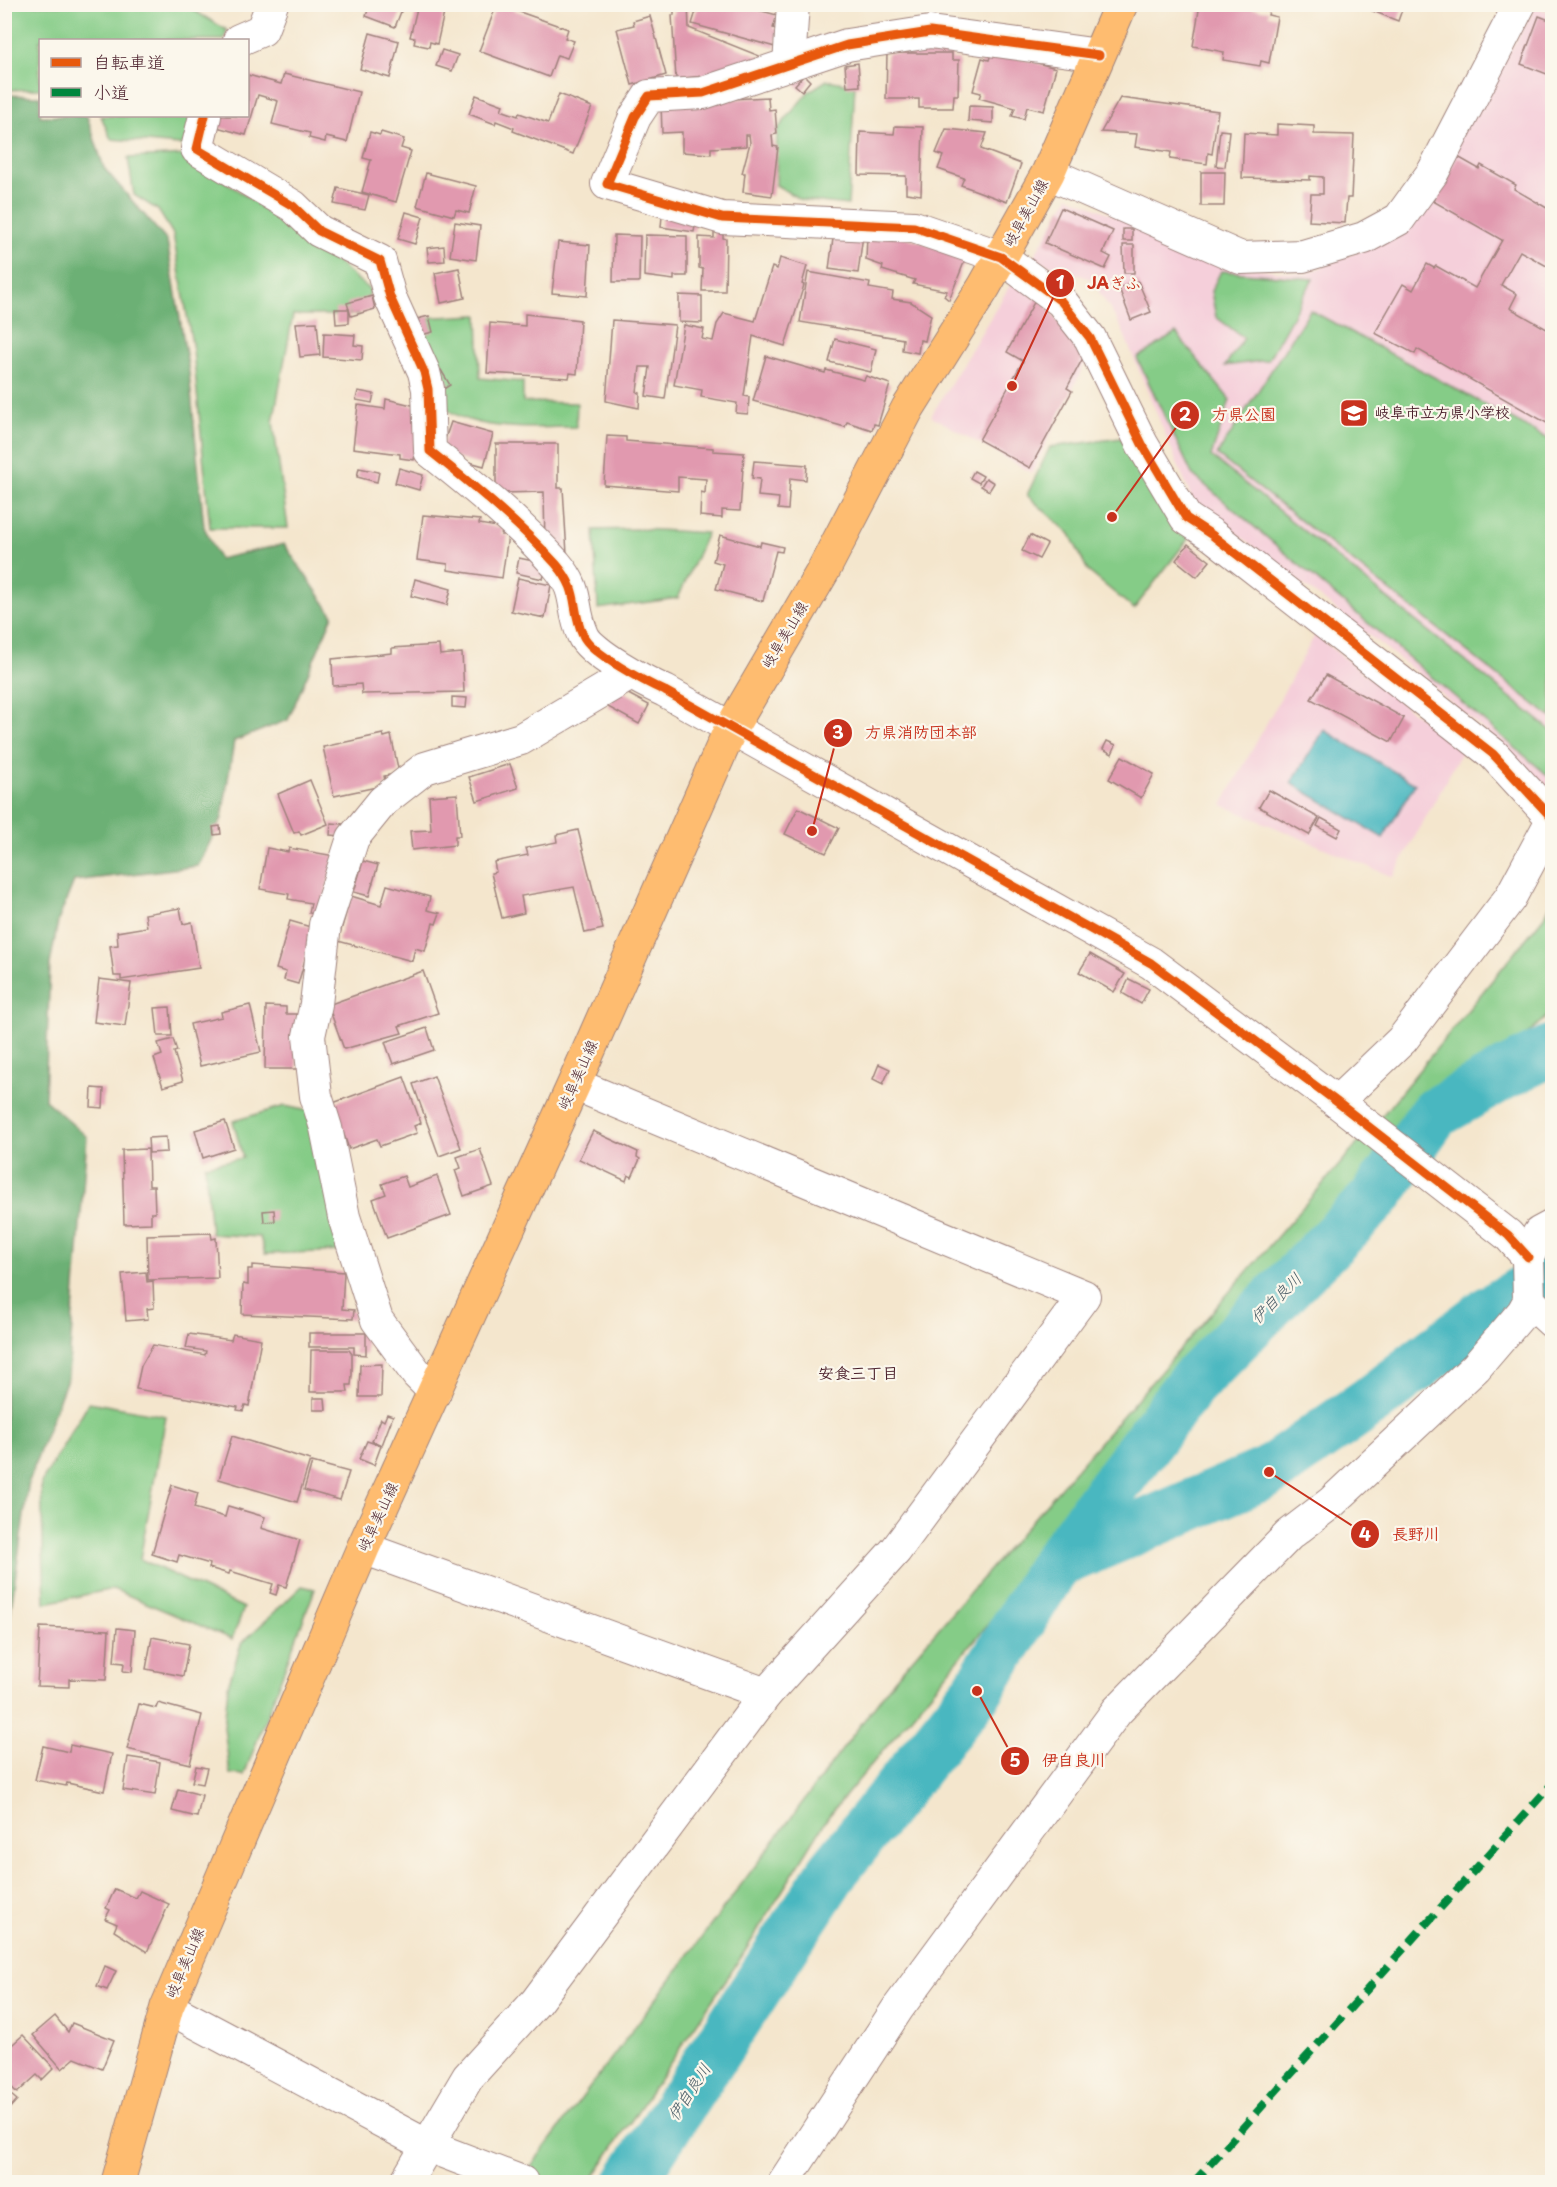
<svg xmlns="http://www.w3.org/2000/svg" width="1557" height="2187" viewBox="0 0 1557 2187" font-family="'Playpen Sans','Klee One',sans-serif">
  <rect width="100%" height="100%" fill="#fbf7ec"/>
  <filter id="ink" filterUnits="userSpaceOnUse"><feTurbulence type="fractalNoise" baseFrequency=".0167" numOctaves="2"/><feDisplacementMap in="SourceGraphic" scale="12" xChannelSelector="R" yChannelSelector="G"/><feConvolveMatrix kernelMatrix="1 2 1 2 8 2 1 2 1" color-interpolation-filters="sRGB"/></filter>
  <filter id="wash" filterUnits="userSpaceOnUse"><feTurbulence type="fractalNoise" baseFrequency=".008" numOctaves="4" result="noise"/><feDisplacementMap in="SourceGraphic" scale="24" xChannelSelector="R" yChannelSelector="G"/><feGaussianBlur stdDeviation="1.35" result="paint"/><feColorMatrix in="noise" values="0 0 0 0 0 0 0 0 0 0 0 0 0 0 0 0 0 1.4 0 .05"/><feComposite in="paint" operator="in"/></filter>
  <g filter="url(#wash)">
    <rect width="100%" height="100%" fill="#f4e6cd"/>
    <g fill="#f5cfda">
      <path d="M1536 7 1552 13V790L1419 674 1192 499 1121 327 1091 279 1032 259 1069 196 1230 266 1305 274 1399 234Z"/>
      <path d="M1015 277 1089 355 1032 473 931 416Z"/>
      <path d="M1315 635 1462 751 1393 877 1222 805Z"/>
    </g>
    <g fill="#85cc87" stroke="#687659" stroke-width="1.5">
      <path d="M4 5H185L227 30 224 40H40V89L5 90Z"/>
      <path d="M827 80 855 85 848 205 801 200 776 185 777 130 808 92Z"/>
      <path d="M101 116H200L190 146 111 139Z"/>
      <path d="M188 155 326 253 371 291 358 315H293L273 422 288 528H210L193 350 173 234 158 210 134 195 128 158Z"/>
      <path d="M1221 271 1313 279 1268 360 1225 366 1244 338 1216 317 1211 291Z"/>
      <path d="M1310 310 1552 441V718L1217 455Z"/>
      <path d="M478 315 480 378 523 382V402L577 403 576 427C525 427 448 437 422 380 413 361 407 339 400 319Z"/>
      <path d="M1176 333 1230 400 1211 456 1552 731V779L1192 474 1137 358Z"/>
      <path d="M1121 438 1161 501 1189 538 1134 609 1088 571 1070 534 1027 495 1050 447Z"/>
      <path d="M641 529 707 533 678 598 598 609 594 530Z"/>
      <path d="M1552 901V1012L1490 1067 1449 1088 1121 1452 1003 1606 828 1817 742 1956 590 2182H519L894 1680 1385 1112 1546 914Z"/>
      <path d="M285 1106 308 1111 343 1251 265 1254 260 1237 211 1234 205 1165 243 1158 233 1121Z"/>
      <path d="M89 1402 166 1416 140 1559 244 1608 232 1639 113 1589 45 1603 41 1483Z"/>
      <path d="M302 1586 315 1589 244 1775 230 1774 224 1727 228 1686 241 1644Z"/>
    </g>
    <path fill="#6cb074" stroke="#5b6850" stroke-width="1.5" d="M4 95 40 96V116H87L104 168 167 241 189 372 204 527 219 559 284 544 333 615 288 720 234 741 222 818 198 866 74 881 58 921 50 964 45 1100 87 1137 68 1376 29 1480 8 1630H5Z"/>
    <path fill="#48b7c0" stroke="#496b76" stroke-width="1.5" d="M1324 730 1415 784 1383 838 1291 783Z"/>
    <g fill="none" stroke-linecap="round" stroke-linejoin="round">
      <g stroke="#48b7c0" stroke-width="52">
        <path d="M1056 1563 1269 1472 1371 1401 1485 1314 1552 1274"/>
        <path d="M630 2182 833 1871 977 1691 1056 1563 1190 1385 1374 1199 1434 1114 1504 1074 1552 1050"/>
      </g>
    </g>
    <g id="blocks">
      <g fill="#e199af">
        <path d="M370 4H404L395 27 366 16Z"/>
        <path d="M418 4H446L437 44 430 42 429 47 414 44 415 38 410 37Z"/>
        <path d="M464 4H484L482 11Z"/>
        <path d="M497 4 568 29 565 38 574 41 567 58 557 55 549 77 479 51Z"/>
        <path d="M674 4H688L689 28 762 57 729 73 676 79 672 15H674Z"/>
        <path d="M894 4H925L924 10Z"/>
        <path d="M1200 4H1249L1248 8 1269 11 1268 15 1277 17 1269 63 1261 61 1260 66 1223 60 1224 52 1193 46Z"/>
        <path d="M1355 4H1404L1398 21Z"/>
        <path d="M698 5H739L777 15 773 28 779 30 775 47 692 24Z"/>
        <path d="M650 16 666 75 632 85 617 29 634 25 633 21Z"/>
        <path d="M1539 16 1552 21V76L1521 64Z"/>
        <path d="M370 33 399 41 390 78 360 69Z"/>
        <path d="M442 50 458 55 452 71 436 66Z"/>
        <path d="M992 51 1056 68 1044 111 1027 107 1024 119 1012 116 1015 108 979 98 981 93 973 91 982 58 989 60Z"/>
        <path d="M887 53H952V60H959L958 95H954L953 108H919V99H886Z"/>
        <path d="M858 63 860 86 847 87 845 65Z"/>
        <path d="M284 74 359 92 347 142 326 137 325 142 309 138 310 133 272 124 278 101 258 95 246 135 213 126 216 116H248V75L281 84Z"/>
        <path d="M804 75 810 81 802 91 795 85Z"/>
        <path d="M559 94 592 107 573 154 513 131 514 128 496 121 495 124 469 114 476 95 503 105 501 110 518 116 519 113 548 123Z"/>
        <path d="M768 97 769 110 775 109 777 134 772 135 773 146 778 147 772 196 743 192 745 173H742L750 143 749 135H746V146L711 148V154L682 152V132L662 133 661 103Z"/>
        <path d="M1120 98 1218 111 1212 154 1208 153 1207 164 1170 159 1171 152 1135 147 1137 134 1101 132Z"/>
        <path d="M969 106 993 107V123L968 121Z"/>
        <path d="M1277 124 1314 126V134L1354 135 1351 198H1347L1345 223 1309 221 1311 194H1323V177L1310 176V180L1242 178 1244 133 1277 135Z"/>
        <path d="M895 126 923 127 921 195 906 193V176L859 175 860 132 894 134Z"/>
        <path d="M946 129 987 133 981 149 1021 164 1007 202 961 185 964 178 938 169 943 156 936 153Z"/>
        <path d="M1220 130 1229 131 1225 167 1216 166Z"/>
        <path d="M370 132 380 135 381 132 404 139 401 148 411 151 396 202 362 192 371 160 363 158Z"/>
        <path d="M1458 157 1479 169 1481 165 1516 185 1514 189 1552 211V269L1520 251 1501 285 1517 294 1510 308 1552 332V426L1417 349 1415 354 1375 333 1403 284 1413 290 1427 264 1434 268 1436 266 1475 288 1502 240 1433 201Z"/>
        <path d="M1201 172H1225L1224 206H1201Z"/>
        <path d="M426 173 476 186 469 213 456 210 454 216 417 206Z"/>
        <path d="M338 188 369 195 365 210 334 204Z"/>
        <path d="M1061 208 1113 231 1103 253 1111 257 1105 269 1045 243Z"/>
        <path d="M406 212 423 217 415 244 398 239Z"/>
        <path d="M662 216 696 221 694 232 661 227Z"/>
        <path d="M455 222 480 226 476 260 450 256Z"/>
        <path d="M714 228H723V238L726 239 725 291H702L703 269 699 268V237L714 238Z"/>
        <rect x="1123" y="229" width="9" height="12"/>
        <path d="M834 231 863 235 858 273 829 269Z"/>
        <path d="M614 235 640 236 639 282H613Z"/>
        <path d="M645 235 687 236V276H674V280L644 276Z"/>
        <path d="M867 235H898L967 255 949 300 944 296 947 291 913 284 915 280 882 270 883 266 866 260Z"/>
        <path d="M558 242 590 245 587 296 552 293Z"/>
        <path d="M1123 245H1134V273H1124Z"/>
        <path d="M444 246 445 261 429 262 427 248Z"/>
        <path d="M780 258 807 266 802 284 804 285 785 346 753 336 744 396 749 397 748 414 736 413 737 403 701 397 702 390 674 385 684 325 704 329 702 339 713 341 717 324 724 313 755 321 772 267 777 269Z"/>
        <path d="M459 268 465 298 441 303 435 273Z"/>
        <path d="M808 272 870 283 869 288 893 292 892 299 911 302 931 315 925 341 920 340 918 353 902 350 903 339 800 322Z"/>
        <path d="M1138 281 1151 312 1131 320 1119 288Z"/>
        <path d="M679 295 702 296V323L679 322Z"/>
        <path d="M1038 295 1085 354 1067 388 1072 391 1030 468 979 440 1023 361 1007 352Z"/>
        <path d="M372 296 375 309 351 316 347 303Z"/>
        <path d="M335 309H349V323L336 324Z"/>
        <path d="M525 314 580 320 577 374 570 373 569 378 487 373 490 323 525 326Z"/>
        <path d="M429 316 433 332 417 336 413 320Z"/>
        <path d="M612 320 675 325 665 399 646 396 650 367H640L637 392 640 393 639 408 606 401Z"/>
        <path d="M317 322 320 355 300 357 296 323Z"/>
        <path d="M324 333 355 335 354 345 363 346 362 360 323 357Z"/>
        <path d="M835 339 876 349 871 372 829 362Z"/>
        <path d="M766 356 825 373 826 370 864 380 866 376 890 384 878 425 874 424 872 430 847 422 845 427 753 401Z"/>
        <path d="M441 370 450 385 439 392 430 377Z"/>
        <path d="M358 391 374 394 372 403 356 400Z"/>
        <path d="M386 399 416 406 420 419 414 460 400 458V454L353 448 358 405 385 409Z"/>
        <path d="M451 422 493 434 484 466 448 456 443 445Z"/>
        <path d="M607 436 626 437V441L713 448V451L744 453 740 511 722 510V518L700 516 701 492 705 493 706 479 678 477V491L604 485Z"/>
        <path d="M496 444H558V488H563L567 554 545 546 544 492 496 493Z"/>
        <path d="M754 461 807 465 806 480 790 478 788 510 778 509 779 498 758 496 760 479 752 478Z"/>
        <path d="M359 468 379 472 377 482 357 477Z"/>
        <path d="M399 468 423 475 419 490 395 483Z"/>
        <path d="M974 471 983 476 979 483 970 478Z"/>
        <path d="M986 478 994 483 989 491 981 486Z"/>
        <path d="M423 515 480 520 479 524 503 528 501 535H508L502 578 448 570V564L417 560Z"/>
        <path d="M720 535 760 546 761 542 783 547 782 552 776 551 763 601 716 589 723 564 713 561Z"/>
        <path d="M1030 535 1047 544 1039 559 1022 551Z"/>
        <path d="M1188 544 1210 561 1197 577 1176 560Z"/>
        <path d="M519 558 547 564 543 579 516 573Z"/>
        <path d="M518 578 551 585 545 618 511 611Z"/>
        <path d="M415 579 451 589 447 605 411 596Z"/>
        <path d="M439 645 440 655 462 653 464 692 362 694 361 684 333 686 332 659 392 653V648Z"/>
        <path d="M1326 675 1404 718 1391 742 1311 699Z"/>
        <path d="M617 688 649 705 639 724 608 707Z"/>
        <path d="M452 697 467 698 466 708 452 707Z"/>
        <path d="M383 734 384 737 391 735 399 773 384 776 386 785 334 796 323 747Z"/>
        <path d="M1107 741 1116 745 1112 754 1103 749Z"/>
        <path d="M1122 756 1154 774 1141 798 1109 779Z"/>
        <path d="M510 764 518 788 477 801 469 777Z"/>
        <path d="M310 780 328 824 301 835 299 831 294 833 278 794Z"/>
        <path d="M1269 790 1319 818 1309 835 1259 807Z"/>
        <path d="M457 794 460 836H455V845L412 850 410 831 431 830 429 796Z"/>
        <path d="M798 808 839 828 826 853 785 834Z"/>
        <path d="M1321 818 1341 829 1337 837 1317 826Z"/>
        <path d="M331 823 343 824 342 836 330 835Z"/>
        <path d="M220 826 221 834 214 835 213 827Z"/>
        <path d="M578 830 603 929 585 933 574 887 521 896 524 913 502 918 491 873 496 872 494 862 528 855 526 848 557 842 556 835Z"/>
        <path d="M267 848 288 852 289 848 335 856 320 915 309 913 311 903 288 899 289 894 260 889Z"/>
        <path d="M363 861 378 865 369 896 354 892Z"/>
        <path d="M387 885 430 897 427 910 440 913 436 924 433 923 425 951 415 948 412 961 338 941 351 896 381 905Z"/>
        <path d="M180 908 183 924 192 922 199 968 121 980V976H114L110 946 118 945 117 932 147 927 145 914Z"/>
        <path d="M290 921 314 928 298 984 284 980 286 972 276 969Z"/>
        <path d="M1090 954 1125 974 1114 992 1079 972Z"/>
        <path d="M423 971 438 1013 399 1026 402 1033 344 1049 328 1005Z"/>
        <path d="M99 979 131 983 125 1026 94 1022Z"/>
        <path d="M1129 979 1149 989 1141 1004 1122 993Z"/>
        <path d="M250 1005 261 1052 200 1066 190 1024 222 1017 221 1012Z"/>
        <path d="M266 1006 286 1007V1014H297V1069H265Z"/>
        <path d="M170 1007 172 1036H158L155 1008Z"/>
        <path d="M427 1028 434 1050 393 1064 385 1042Z"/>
        <path d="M173 1039 177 1051 174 1052 183 1081 163 1087 154 1058 162 1055 158 1043Z"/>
        <path d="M879 1064 890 1069 883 1084 873 1079Z"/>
        <path d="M434 1076 461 1148 439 1156 413 1084Z"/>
        <path d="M404 1077 421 1123 414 1126 417 1133 380 1146 377 1139 349 1149 333 1103Z"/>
        <path d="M92 1088 104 1089 103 1108 91 1107Z"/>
        <path d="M225 1121 234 1148 203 1158 195 1130Z"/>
        <path d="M593 1131 638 1152 637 1157 640 1159 632 1177 628 1175 626 1181 579 1159Z"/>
        <path d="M166 1137 167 1152 149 1153 148 1138Z"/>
        <path d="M148 1149 149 1186H154L155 1213H151V1223L124 1224 122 1150Z"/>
        <path d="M480 1149 493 1186 464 1196 455 1170 461 1168 457 1157Z"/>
        <path d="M404 1176 408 1187 437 1176 451 1215 387 1238 373 1199 386 1194 382 1184Z"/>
        <path d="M274 1210 275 1221 264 1222 263 1211Z"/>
        <path d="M211 1233 212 1239 216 1238 218 1278 148 1280 147 1235Z"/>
        <path d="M252 1265 344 1272 342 1309 354 1310 353 1319 242 1314 243 1284 248 1285V1269H252Z"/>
        <path d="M146 1272 147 1282 153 1281 154 1308 147 1309 148 1319 126 1321 122 1274Z"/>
        <path d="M309 1333H366V1355L354 1354V1347H309Z"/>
        <path d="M189 1334 231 1340 233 1334 261 1339 249 1406 245 1405 243 1411 237 1410 238 1407 136 1389 141 1366 153 1345 205 1355 206 1351 186 1348Z"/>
        <path d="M311 1350H349L352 1354V1375L351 1385H347L348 1392H310Z"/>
        <path d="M382 1364 381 1397H359L360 1365Z"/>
        <path d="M313 1398H325L326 1410H313Z"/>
        <path d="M387 1414 393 1416 382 1445 372 1441 381 1419 384 1421Z"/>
        <path d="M232 1436 310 1460 297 1502 219 1479Z"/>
        <path d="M367 1441 381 1446 374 1465 359 1459Z"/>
        <path d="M312 1462 349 1472 340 1500 304 1490Z"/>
        <path d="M172 1485 198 1493 194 1508 225 1517 228 1506 265 1517 261 1528 300 1540 286 1587 279 1585 276 1595 270 1593 273 1584 230 1571 229 1574 209 1568 210 1564 179 1555 177 1562 152 1554Z"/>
        <path d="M40 1627 109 1630 106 1680 69 1679V1687L37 1686Z"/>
        <path d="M117 1628 135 1630 132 1672 123 1671 124 1663 114 1662Z"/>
        <path d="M152 1637 189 1644 183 1676 146 1669Z"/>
        <path d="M158 1703 202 1715 190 1764 127 1749 139 1704 156 1708Z"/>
        <path d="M70 1745 112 1754 104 1791 67 1783 66 1786 35 1780 43 1746 69 1752Z"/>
        <path d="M128 1757 160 1762 155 1795 123 1790Z"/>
        <path d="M196 1766 207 1768 203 1784 192 1782Z"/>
        <path d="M178 1789 202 1795 197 1817 172 1811Z"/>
        <path d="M115 1889 136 1898 140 1891 169 1904 147 1952 114 1931 117 1924 105 1919 110 1910 106 1908Z"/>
        <path d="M105 1966 116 1971 107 1990 97 1986Z"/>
        <path d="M55 2016 68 2032 72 2023 114 2040 102 2069 75 2058 62 2069 33 2035Z"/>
        <path d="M23 2035 54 2068 42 2080 37 2075 17 2093 4 2079V2052Z"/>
        <path d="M4 2089 17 2100 8 2110 4 2106Z"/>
      </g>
    </g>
  </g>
  <g filter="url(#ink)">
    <use href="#blocks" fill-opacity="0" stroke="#9f827c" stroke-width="1.5"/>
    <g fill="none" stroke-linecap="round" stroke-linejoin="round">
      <g stroke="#9f827c" stroke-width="34">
        <g id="minor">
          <path d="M239 40 262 30 272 4"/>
          <path d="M1099 55 930 32 847 45 703 93 649 96 635 117 607 184 722 218 914 227 1001 257 1061 301 1090 338 1142 444 1186 518 1212 535 1493 754 1552 818"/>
          <path d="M789 65 793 4"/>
          <path d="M205 116 197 149 293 206 319 231 380 261 390 297 424 372 428 389 430 451C474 486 518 522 556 564 581 593 570 606 583 635 590 653 647 683 665 691L1151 963 1337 1102 1508 1235 1528 1257"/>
          <path d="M1048 173 1241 258 1303 256 1364 238 1399 219 1433 172 1520 4"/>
          <path d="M1337 1102 1402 1040 1510 898 1552 820"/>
          <path d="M1529 1301 1552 1322"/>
          <path d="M435 1392 417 1374 377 1320 344 1217 326 1128 316 1096 309 1036 316 1004 325 925 353 838 383 801 425 768 521 739 629 675"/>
          <path d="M363 1548 766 1694"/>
          <path d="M167 2007 428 2146 522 2182"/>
          <path d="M406 2182 468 2077 536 2002 766 1694 896 1550 1084 1296 574 1084"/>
          <path d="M784 2182 898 2008 1117 1711 1289 1535 1332 1502 1476 1367 1523 1312 1529 1301 1528 1257 1539 1233 1552 1226"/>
        </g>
      </g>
      <g stroke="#9f827c" stroke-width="35">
        <path id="major" d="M118 2182 167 2007 363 1548 574 1084 730 730 823 571 908 408 984 287 1048 173 1121 4"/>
      </g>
      <use href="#minor" stroke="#fff" stroke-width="32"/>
      <use href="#major" stroke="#febc70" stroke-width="33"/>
      <path stroke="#00873e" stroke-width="8" stroke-dasharray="15 8" stroke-linecap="butt" d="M1194 2182 1552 1784"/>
      <g stroke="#fbf7ec" stroke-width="13">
        <g id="cycleway">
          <path d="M1099 55 930 32 847 45 703 93 649 96 635 117 607 184 722 218 914 227 1001 257 1061 301 1090 338 1142 444 1186 518 1212 535 1493 754 1552 818"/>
          <path d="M205 116 197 149 293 206 319 231 380 261 390 297 424 372 428 389 430 451C474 486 518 522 556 564 581 593 570 606 583 635 590 653 647 683 665 691L1151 963 1337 1102 1508 1235 1528 1257"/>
        </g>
      </g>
      <use href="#cycleway" stroke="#e8590c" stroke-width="9"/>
    </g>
  </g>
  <defs>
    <g id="school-square" transform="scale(1.5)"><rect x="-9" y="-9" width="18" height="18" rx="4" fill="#c8321e" stroke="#fbf7ec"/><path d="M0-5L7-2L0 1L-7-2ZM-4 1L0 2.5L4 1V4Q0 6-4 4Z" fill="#fff"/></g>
  </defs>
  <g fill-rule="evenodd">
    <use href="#school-square" x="1354" y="413"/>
  </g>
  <g text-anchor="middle" stroke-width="4.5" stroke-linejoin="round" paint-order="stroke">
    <g font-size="15" fill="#4a1f2b" stroke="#fbf7ec">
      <text transform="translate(1026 213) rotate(-61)" y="5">岐阜美山線</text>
      <text transform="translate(785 635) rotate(-59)" y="5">岐阜美山線</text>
      <text transform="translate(578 1075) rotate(-66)" y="5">岐阜美山線</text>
      <text transform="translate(378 1517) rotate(-65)" y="5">岐阜美山線</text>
      <text transform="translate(185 1963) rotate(-67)" y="5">岐阜美山線</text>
    </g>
    <g font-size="15" font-weight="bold" fill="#4a1f2b" stroke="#fbf7ec" text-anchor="start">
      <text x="1375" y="418">岐阜市立方県小学校</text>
    </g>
    <g font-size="16" font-style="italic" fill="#495c67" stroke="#fbf7ec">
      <text transform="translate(1276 1298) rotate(-45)" y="6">伊自良川</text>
      <text transform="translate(689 2092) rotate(-57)" y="6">伊自良川</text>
    </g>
    <g font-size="16" font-weight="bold" fill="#4a1f2b" stroke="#fbf7ec">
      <text x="858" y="1379">安食三丁目</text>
    </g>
  </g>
  <path fill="none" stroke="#c8321e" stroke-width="2" d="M1012 386L1060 283M1112 517L1185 415M812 831L838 733M1269 1472L1365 1534M977 1691L1015 1761"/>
  <g fill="#c8321e" stroke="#fbf7ec" stroke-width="2">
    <circle cx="1012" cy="386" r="6"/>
    <circle cx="1112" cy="517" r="6"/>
    <circle cx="812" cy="831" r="6"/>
    <circle cx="1269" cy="1472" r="6"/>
    <circle cx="977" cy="1691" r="6"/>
    <circle cx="1060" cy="283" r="15"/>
    <circle cx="1185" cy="415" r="15"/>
    <circle cx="838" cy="733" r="15"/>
    <circle cx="1365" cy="1534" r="15"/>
    <circle cx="1015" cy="1761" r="15"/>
  </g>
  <g font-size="18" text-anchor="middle" font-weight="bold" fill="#fff">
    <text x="1060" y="289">1</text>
    <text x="1185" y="421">2</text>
    <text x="838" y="739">3</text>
    <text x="1365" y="1541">4</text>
    <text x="1015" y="1767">5</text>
  </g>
  <g font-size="16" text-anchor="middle" font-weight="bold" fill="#c8321e" stroke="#fbf7ec" stroke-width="4.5" stroke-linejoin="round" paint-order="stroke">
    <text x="1114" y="289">JAぎふ</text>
    <text x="1244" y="420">方県公園</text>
    <text x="921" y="738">方県消防団本部</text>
    <text x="1416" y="1540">長野川</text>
    <text x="1074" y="1766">伊自良川</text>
  </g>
  <rect width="1557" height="2187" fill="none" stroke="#fbf7ec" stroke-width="24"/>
  <rect x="39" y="39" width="210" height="78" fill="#fbf7ec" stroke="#b4a19f" stroke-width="1.5"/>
  <rect x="51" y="58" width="30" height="9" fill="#e8590c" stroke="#b4a19f" stroke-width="1.5"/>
  <text x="93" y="69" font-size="18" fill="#4a1f2b">自転車道</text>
  <rect x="51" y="88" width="30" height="9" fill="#00873e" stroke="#b4a19f" stroke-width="1.5"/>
  <text x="93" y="99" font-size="18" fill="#4a1f2b">小道</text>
</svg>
